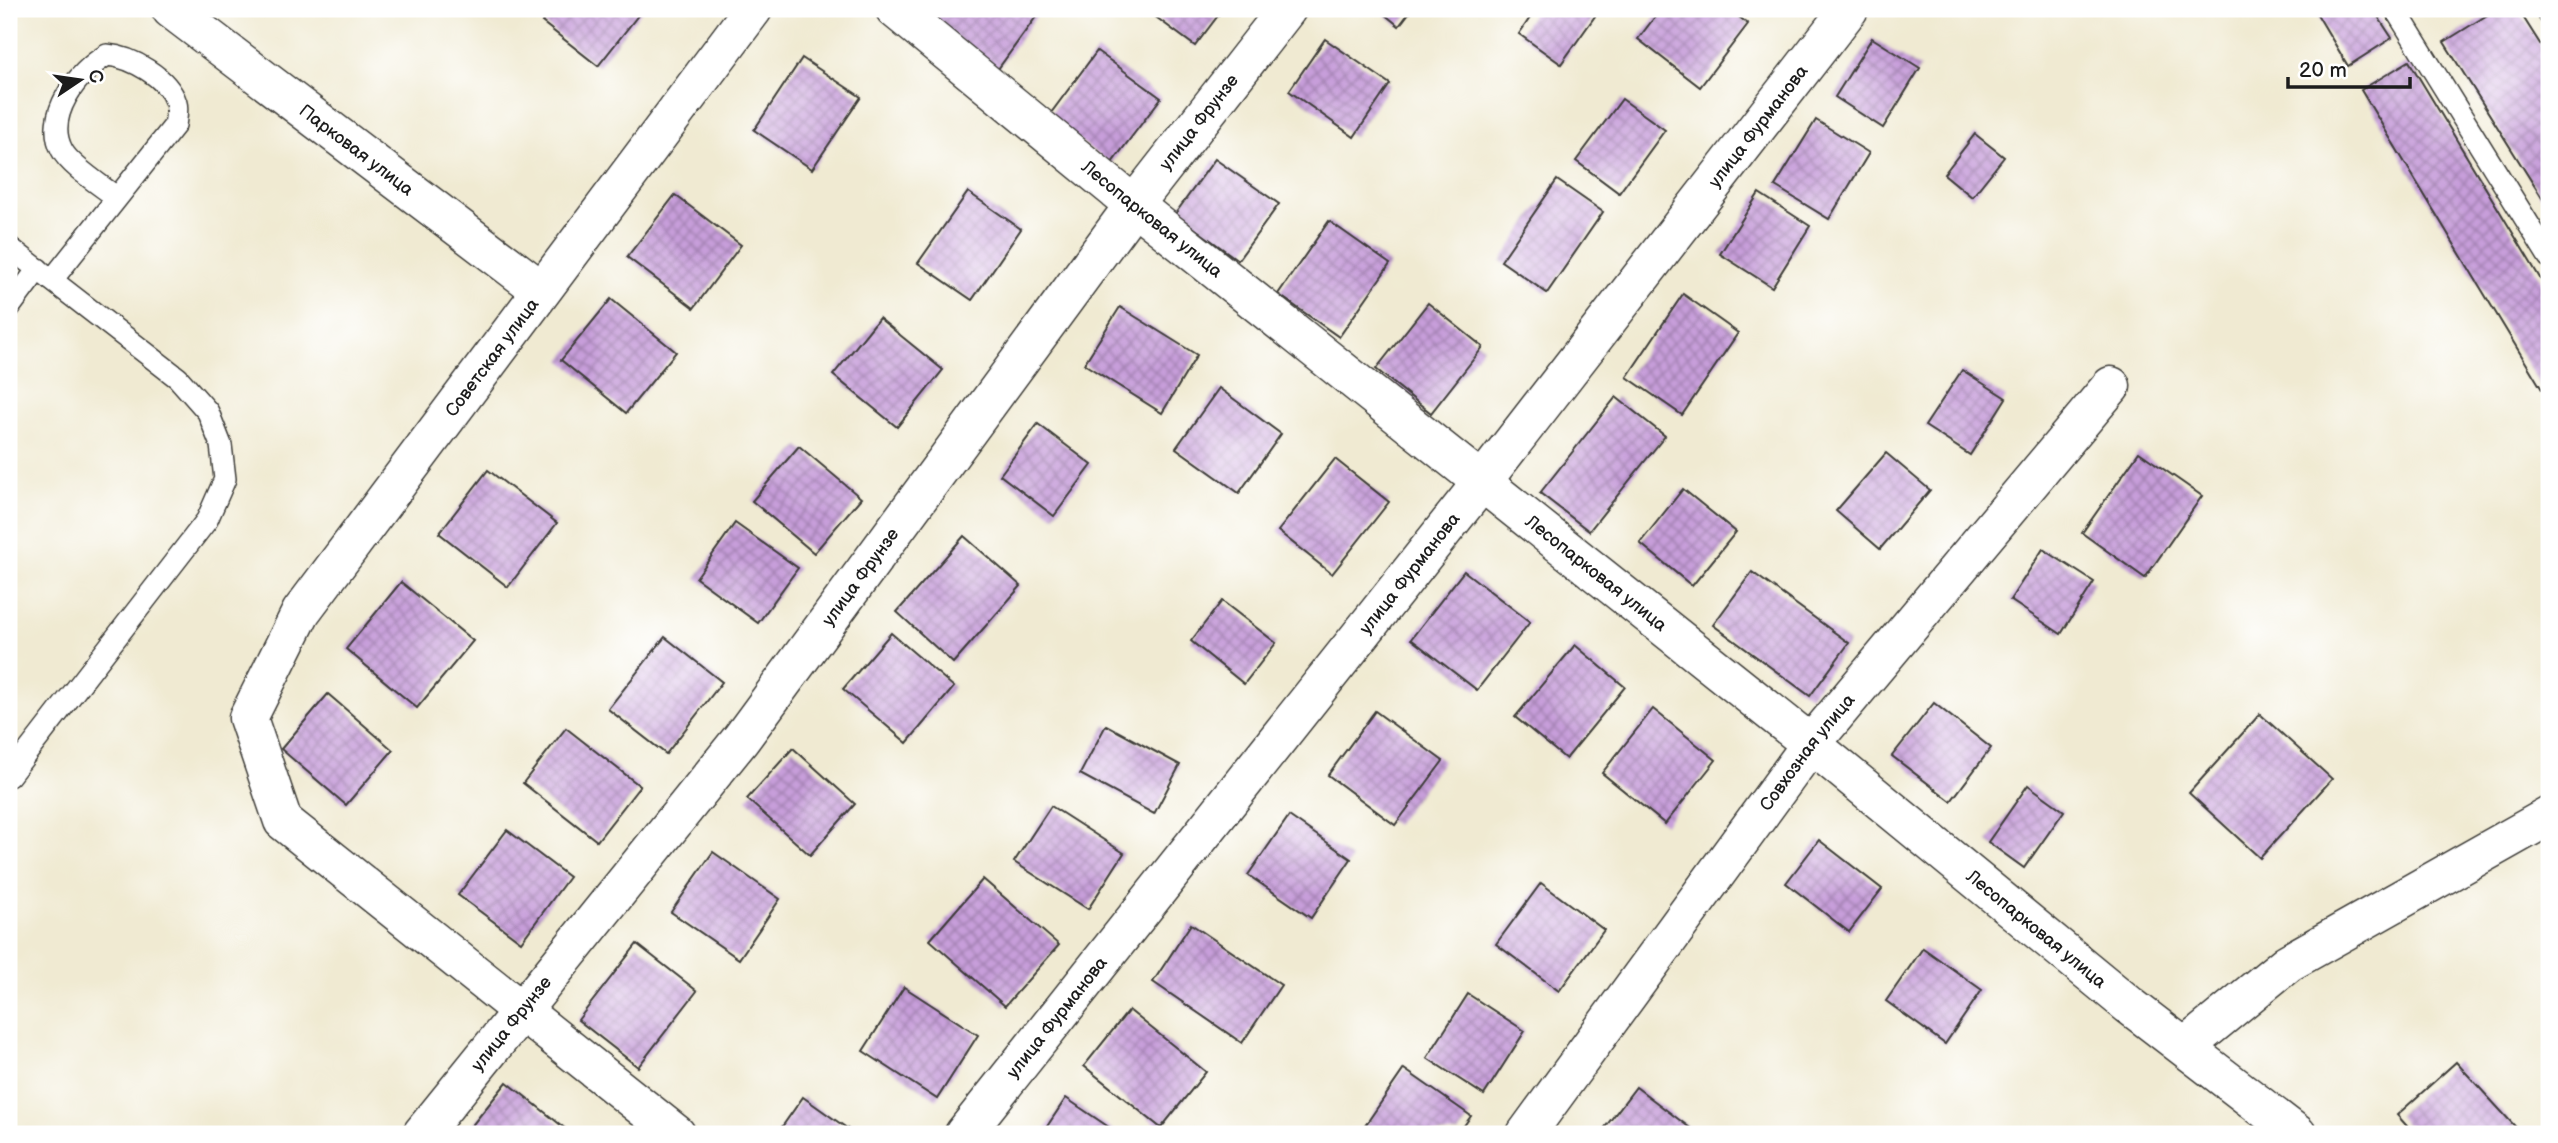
<svg xmlns="http://www.w3.org/2000/svg" width="2558" height="1143" viewBox="0 0 2558 1143" font-family="'Balsamiq Sans',sans-serif">
  <defs>
    <pattern id="building-cross-hatch" width="8" height="8" patternUnits="userSpaceOnUse" patternTransform="scale(1.75)"><rect width="8" height="8" fill="#c79eda"/><path d="M0 0l8 8M0 8l8-8" fill="none" stroke="#a180b0"/></pattern>
  </defs>
  <rect width="100%" height="100%" fill="#fff"/>
  <filter id="ink" filterUnits="userSpaceOnUse"><feTurbulence type="fractalNoise" baseFrequency=".0143" numOctaves="2"/><feDisplacementMap in="SourceGraphic" scale="14" xChannelSelector="R" yChannelSelector="G"/><feConvolveMatrix kernelMatrix="1 2 1 2 8 2 1 2 1" color-interpolation-filters="sRGB"/></filter>
  <filter id="wash" filterUnits="userSpaceOnUse"><feTurbulence type="fractalNoise" baseFrequency=".00686" numOctaves="4" result="noise"/><feDisplacementMap in="SourceGraphic" scale="28" xChannelSelector="R" yChannelSelector="G"/><feGaussianBlur stdDeviation="1.57" result="paint"/><feColorMatrix in="noise" values="0 0 0 0 0 0 0 0 0 0 0 0 0 0 0 0 0 1.4 0 .05"/><feComposite in="paint" operator="in"/></filter>
  <g filter="url(#wash)">
    <rect width="100%" height="100%" fill="#f0ead2"/>
    <g id="blocks">
      <g fill="url(#building-cross-hatch)">
        <path d="M552 9H643L598 66 542 22Z"/>
        <path d="M943 9H1031L1038 14 998 69 934 21Z"/>
        <path d="M1145 9H1223L1195 46Z"/>
        <path d="M1378 9H1412L1399 26Z"/>
        <path d="M1536 9H1600L1561 64 1519 34Z"/>
        <path d="M1661 9H1729L1748 24 1700 87 1638 39Z"/>
        <path d="M2314 9H2373L2392 38 2348 66Z"/>
        <path d="M2497 9H2518L2549 58V209L2444 42Z"/>
        <path d="M1872 38 1920 68 1883 128 1835 97Z"/>
        <path d="M1325 39 1390 84 1354 137 1289 91Z"/>
        <path d="M1097 51 1161 98 1111 164 1048 117Z"/>
        <path d="M802 58 861 97 812 169 754 130Z"/>
        <path d="M2409 61 2549 293V401L2361 90Z"/>
        <path d="M1622 99 1665 130 1619 193 1576 161Z"/>
        <path d="M1816 120 1869 153 1829 219 1775 186Z"/>
        <path d="M1975 134 2004 157 1972 197 1944 174Z"/>
        <path d="M1215 159 1279 204 1238 260 1175 214Z"/>
        <path d="M1557 180 1603 212 1547 293 1501 261Z"/>
        <path d="M968 192 1021 229 972 300 918 263Z"/>
        <path d="M1759 193 1810 226 1772 287 1720 254Z"/>
        <path d="M675 195 741 245 694 308 627 257Z"/>
        <path d="M1329 221 1390 264 1339 337 1278 294Z"/>
        <path d="M1683 294 1738 333 1682 415 1627 377Z"/>
        <path d="M611 299 676 352 626 413 561 360Z"/>
        <path d="M1428 303 1483 347 1431 413 1376 369Z"/>
        <path d="M1120 307 1197 355 1162 413 1084 364Z"/>
        <path d="M879 318 943 370 897 427 833 375Z"/>
        <path d="M1962 370 2006 398 1970 455 1925 426Z"/>
        <path d="M1219 388 1281 434 1239 493 1176 448Z"/>
        <path d="M1616 397 1665 436 1589 531 1540 493Z"/>
        <path d="M1038 424 1092 465 1054 516 1000 475Z"/>
        <path d="M799 446 861 498 814 553 752 501Z"/>
        <path d="M2139 452 2202 496 2145 578 2082 533Z"/>
        <path d="M1886 453 1930 490 1880 549 1836 511Z"/>
        <path d="M1335 459 1389 502 1332 574 1278 531Z"/>
        <path d="M488 470 557 523 508 587 439 533Z"/>
        <path d="M1683 489 1736 532 1692 586 1640 543Z"/>
        <path d="M735 523 798 568 758 623 696 578Z"/>
        <path d="M964 536 1021 586 953 663 897 612Z"/>
        <path d="M2043 549 2094 582 2061 634 2010 600Z"/>
        <path d="M1464 571 1530 622 1477 690 1411 639Z"/>
        <path d="M1752 572 1849 643 1810 696 1713 625Z"/>
        <path d="M401 582 473 641 417 708 346 649Z"/>
        <path d="M1222 601 1276 643 1244 684 1191 641Z"/>
        <path d="M891 633 954 687 907 743 843 689Z"/>
        <path d="M665 637 722 682 666 754 608 709Z"/>
        <path d="M1575 645 1625 687 1566 759 1515 717Z"/>
        <path d="M328 694 393 750 346 805 281 749Z"/>
        <path d="M1934 703 1991 748 1951 801 1892 756Z"/>
        <path d="M1653 709 1716 760 1665 824 1602 773Z"/>
        <path d="M1375 711 1443 761 1395 825 1328 775Z"/>
        <path d="M2260 714 2332 779 2260 858 2189 793Z"/>
        <path d="M1106 725 1180 765 1154 814 1080 774Z"/>
        <path d="M566 728 640 786 597 841 523 783Z"/>
        <path d="M793 748 855 804 810 855 747 799Z"/>
        <path d="M2028 785 2064 811 2024 868 1988 842Z"/>
        <path d="M1051 806 1124 853 1088 909 1014 862Z"/>
        <path d="M1289 816 1351 859 1311 918 1248 875Z"/>
        <path d="M507 830 569 877 521 942 458 895Z"/>
        <path d="M1819 840 1882 889 1849 932 1786 883Z"/>
        <path d="M713 852 780 899 739 959 671 912Z"/>
        <path d="M983 879 1059 945 1005 1006 930 940Z"/>
        <path d="M1541 883 1604 930 1559 991 1496 944Z"/>
        <path d="M1191 924 1281 985 1242 1043 1153 982Z"/>
        <path d="M637 944 697 991 638 1067 578 1020Z"/>
        <path d="M1923 948 1982 990 1945 1044 1886 1001Z"/>
        <path d="M904 987 978 1035 937 1099 863 1051Z"/>
        <path d="M1468 994 1525 1031 1484 1095 1427 1058Z"/>
        <path d="M1129 1010 1206 1072 1161 1128 1084 1066Z"/>
        <path d="M2456 1062 2522 1134H2414L2397 1115Z"/>
        <path d="M1404 1069 1471 1116 1458 1134 1360 1133Z"/>
        <path d="M507 1082 572 1134H465Z"/>
        <path d="M1636 1087 1698 1134H1600Z"/>
        <path d="M803 1097 855 1134H777Z"/>
        <path d="M1066 1098 1119 1134H1042Z"/>
      </g>
    </g>
  </g>
  <g filter="url(#ink)">
    <use href="#blocks" fill-opacity="0" stroke="#3c3b37" stroke-width="2"/>
    <g fill="none" stroke-linecap="round" stroke-linejoin="round">
      <g stroke="#3c3b37" stroke-width="24">
        <g id="lane">
          <path d="M2395 9 2549 257"/>
          <path d="M2546 9 2549 14"/>
          <path d="M9 247 178 378 208 412 221 445 225 479 207 520 9 776"/>
          <path d="M52 280 175 125C176 119 178 109 176 103 168 77 131 57 107 55 77 72 44 116 62 150 69 165 102 186 116 197"/>
          <path d="M9 308 38 269"/>
        </g>
      </g>
      <g stroke="#3c3b37" stroke-width="41">
        <g id="street">
          <path id="s1" d="M171 9 541 290"/>
          <path id="s2" d="M895 9 1134 205 1811 744 2129 1005 2297 1134"/>
          <path d="M2185 1047 2288 963 2549 816"/>
          <path id="s3" d="M422 1134 741 739 1134 205 1287 9"/>
          <path id="s4" d="M676 1134 283 821 248 718 301 612 753 9"/>
          <path id="s5" d="M964 1134 1482 482 1849 9"/>
          <path id="s6" d="M1526 1134 1811 744 2111 386"/>
        </g>
      </g>
      <use href="#lane" stroke="#fff" stroke-width="21"/>
      <use href="#street" stroke="#fff" stroke-width="38"/>
    </g>
  </g>
  <g text-anchor="middle" stroke-width="7" stroke-linejoin="round" paint-order="stroke">
    <g font-size="18" fill="#1c1c1c" stroke="#fff">
      <text dy="6" stroke="none"><textPath href="#s3" startOffset="1276">улица Фрунзе</textPath></text>
      <text dy="6" stroke="none"><textPath href="#s5" startOffset="1283">улица Фурманова</textPath></text>
      <text dy="6" stroke="none"><textPath href="#s1" startOffset="233">Парковая улица</textPath></text>
      <text dy="6" stroke="none"><textPath href="#s2" startOffset="332">Лесопарковая улица</textPath></text>
      <text dy="6" stroke="none"><textPath href="#s4" startOffset="1048">Советская улица</textPath></text>
      <text dy="6" stroke="none"><textPath href="#s2" startOffset="900">Лесопарковая улица</textPath></text>
      <text dy="6" stroke="none"><textPath href="#s5" startOffset="716">улица Фурманова</textPath></text>
      <text dy="6" stroke="none"><textPath href="#s3" startOffset="709">улица Фрунзе</textPath></text>
      <text dy="6" stroke="none"><textPath href="#s6" startOffset="474">Совхозная улица</textPath></text>
      <text dy="6" stroke="none"><textPath href="#s2" startOffset="1466">Лесопарковая улица</textPath></text>
      <text dy="6" stroke="none"><textPath href="#s5" startOffset="149">улица Фурманова</textPath></text>
      <text dy="6" stroke="none"><textPath href="#s3" startOffset="142">улица Фрунзе</textPath></text>
    </g>
  </g>
  <rect width="2558" height="1143" fill="none" stroke="#fff" stroke-width="35"/>
  <g transform="translate(80 80) rotate(77)" stroke="#ffffff" stroke-width="5" paint-order="stroke">
  <path d="M0-5L12 26L0 18L-12 26Z" fill="#1c1c1c"/>
  <text y="-10" font-size="19" font-weight="bold" text-anchor="middle" fill="#1c1c1c">С</text>
  </g>
  <path d="M2288 77v10h122v-10" fill="none" stroke="#1c1c1c" stroke-width="3.5"/>
  <text x="2299" y="77" font-size="21" fill="#1c1c1c" stroke="#ffffff" stroke-width="5" paint-order="stroke">20 m</text>
</svg>
